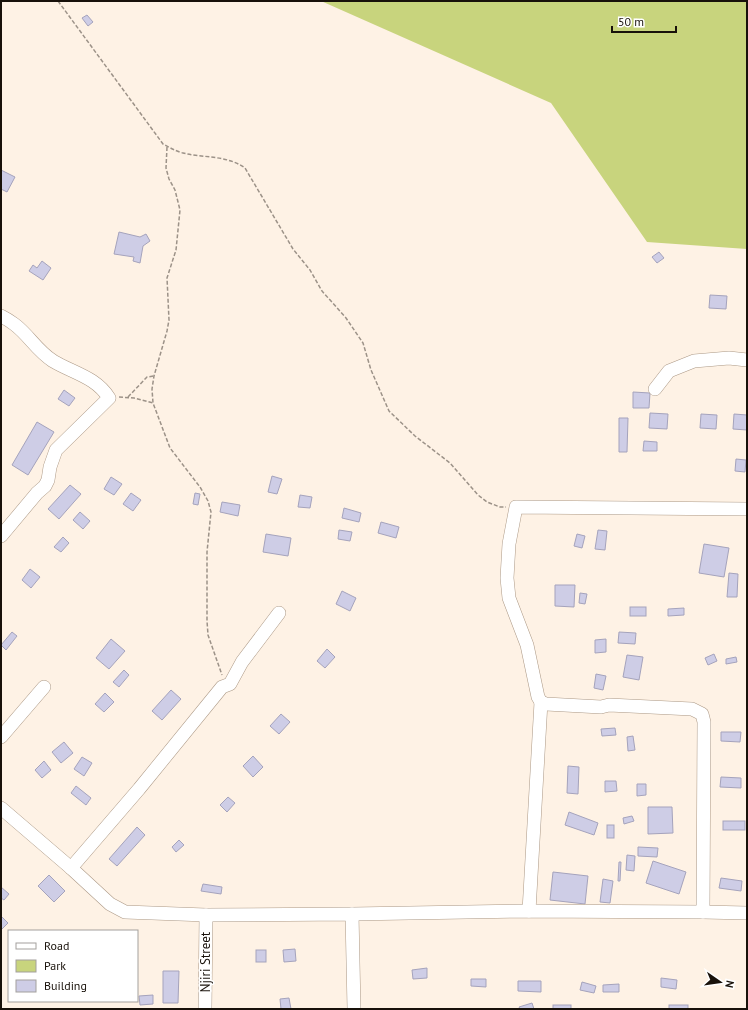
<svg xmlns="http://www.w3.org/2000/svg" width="748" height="1010" viewBox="0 0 748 1010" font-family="'PT Sans',sans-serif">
  <rect width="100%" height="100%" fill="#fef2e5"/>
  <path fill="#c8d47d" d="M321 1H747V249L647 242 551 103Z"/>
  <g fill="#cecde6" stroke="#a5a3bc">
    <path d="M87 15 93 22 88 26 82 18Z"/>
    <path d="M1 170 15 177 7 192 1 189Z"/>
    <path d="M119 232 140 237 146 234 150 241 143 246 140 263 133 261 134 257 114 254Z"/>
    <path d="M659 252 664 258 657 263 652 257Z"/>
    <path d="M42 261 51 268 43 280 29 271 33 265 37 268Z"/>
    <path d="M710 295 727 296 726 309 709 308Z"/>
    <path d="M64 390 75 398 69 406 58 399Z"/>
    <path d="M633 392 650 393 649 408H633Z"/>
    <path d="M650 413 668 414 667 429 649 428Z"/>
    <path d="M701 414 717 415 716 429 700 428Z"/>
    <path d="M734 414 747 415V430L733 429Z"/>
    <path d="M619 418H628L627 452H619Z"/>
    <path d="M37 422 54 432 28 475 12 465Z"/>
    <path d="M644 441 657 442V451H643Z"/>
    <path d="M736 459 746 460 745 472 735 471Z"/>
    <path d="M272 476 282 479 277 494 268 492Z"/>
    <path d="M111 477 122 484 114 495 104 489Z"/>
    <path d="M70 485 81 494 59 519 48 509Z"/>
    <path d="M131 493 141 500 133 511 123 504Z"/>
    <path d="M195 493 200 494 198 505 193 504Z"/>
    <path d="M300 495 312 497 310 508 298 507Z"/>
    <path d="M222 502 240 505 238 516 220 512Z"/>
    <path d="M344 508 361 513 359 522 342 518Z"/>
    <path d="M80 512 90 521 83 529 73 520Z"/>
    <path d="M381 522 399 527 396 538 378 533Z"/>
    <path d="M339 530 352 532 350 541 338 539Z"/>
    <path d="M598 530 607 531 605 550 595 549Z"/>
    <path d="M266 534 291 538 288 556 263 552Z"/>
    <path d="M577 534 585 536 582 548 574 546Z"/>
    <path d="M63 537 69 543 61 552 54 547Z"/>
    <path d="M704 544 729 548 724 577 699 573Z"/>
    <path d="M30 569 40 577 31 588 22 580Z"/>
    <path d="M729 573 738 574 737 597H727Z"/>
    <path d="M555 585H575L574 607 555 606Z"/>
    <path d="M342 591 356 598 350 611 336 604Z"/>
    <path d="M580 593 587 594 585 604 579 603Z"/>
    <rect x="630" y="607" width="16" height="9"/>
    <path d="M684 608V615L668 616V609Z"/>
    <path d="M12 632 17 636 6 650 1 645Z"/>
    <path d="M619 632 636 633 635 644 618 643Z"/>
    <path d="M111 639 125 651 109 669 96 658Z"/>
    <path d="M606 639V652L595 653V640Z"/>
    <path d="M327 649 335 657 325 668 317 661Z"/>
    <path d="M714 654 717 661 708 665 705 658Z"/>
    <path d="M627 655 643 657 639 680 623 677Z"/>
    <path d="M736 657 737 662 726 664V659Z"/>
    <path d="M124 670 129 675 119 687 113 682Z"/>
    <path d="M596 674 606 676 603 690 594 688Z"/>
    <path d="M171 690 181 699 162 720 152 711Z"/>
    <path d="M105 693 114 702 104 712 95 704Z"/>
    <path d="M281 714 290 722 279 734 270 726Z"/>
    <path d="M615 728 616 735 602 736 601 729Z"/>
    <path d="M721 732H741L740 742 721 741Z"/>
    <path d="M633 736 635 750 628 751 627 737Z"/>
    <path d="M64 742 73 753 61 763 52 752Z"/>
    <path d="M253 756 263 767 253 777 243 766Z"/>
    <path d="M82 757 92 763 84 776 74 769Z"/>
    <path d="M44 761 51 770 42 778 35 770Z"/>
    <path d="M568 766 579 767 578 794 567 793Z"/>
    <path d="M721 777 741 778V788L720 787Z"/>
    <path d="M605 781H616L617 791 605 792Z"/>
    <path d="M637 784H646V795L637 796Z"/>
    <path d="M76 786 91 798 86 805 71 793Z"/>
    <path d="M228 797 235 803 227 812 220 805Z"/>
    <path d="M648 807H672L673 833 648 834Z"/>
    <path d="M569 812 598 823 594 835 565 825Z"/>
    <path d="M632 816 634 821 624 824 623 818Z"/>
    <rect x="723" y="821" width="22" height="9"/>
    <rect x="607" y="825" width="7" height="13"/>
    <path d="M137 827 145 835 117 866 109 859Z"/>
    <path d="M179 840 184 845 176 852 172 847Z"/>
    <path d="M638 847 658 848 657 857 638 856Z"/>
    <path d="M627 855 635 856 634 871 626 870Z"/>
    <path d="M653 861 686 872 679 894 646 883Z"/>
    <path d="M619 862H621L620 881H618Z"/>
    <path d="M553 872 588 876 585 904 550 900Z"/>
    <path d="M49 875 65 891 54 902 38 886Z"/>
    <path d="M721 878 742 881 741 891 719 888Z"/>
    <path d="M603 879 613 881 610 903 600 902Z"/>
    <path d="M203 884 222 887 221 894 201 891Z"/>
    <path d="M1 887 9 894 4 900 1 898Z"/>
    <path d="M1 916 8 923 1 930Z"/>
    <path d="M295 949 296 961 284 962 283 950Z"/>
    <rect x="256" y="950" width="10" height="12"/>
    <path d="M427 968V978L413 979 412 970Z"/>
    <path d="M163 971H179L178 1003H163Z"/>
    <path d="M661 978 677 980 676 989 661 987Z"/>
    <path d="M471 979H486V987L471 986Z"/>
    <path d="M518 981H541V992L518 991Z"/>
    <path d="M582 982 596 986 594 993 580 990Z"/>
    <path d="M619 984V992H603V985Z"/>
    <path d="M153 995V1004L140 1005 139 996Z"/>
    <path d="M289 998 291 1009H281L280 999Z"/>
    <path d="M532 1003 534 1009H520L519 1007Z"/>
    <rect x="553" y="1005" width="18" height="4"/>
    <rect x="669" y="1005" width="19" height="4"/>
  </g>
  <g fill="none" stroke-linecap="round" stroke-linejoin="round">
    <g stroke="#ac9986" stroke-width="14">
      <g id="minor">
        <path d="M1 316C5 318 10 321 14 324 29 335 36 350 53 361 73 373 96 377 109 398L56 450 50 467 48 480 45 486 37 493 1 536"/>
        <path d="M655 389 669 371 694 361 729 358 747 360"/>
        <path d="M747 509 516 507 509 544 507 578 509 598 527 645 538 697 541 702 546 704 601 707 609 705 692 709 702 714 704 722 703 912 747 913"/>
        <path d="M1 737 44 687"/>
        <path d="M1 808 71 868 110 904 125 912 206 915 352 914 354 1009"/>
        <path d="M71 868 139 789 222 687 230 684 242 662 279 613"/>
        <path d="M529 911 541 702"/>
        <path d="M352 914 529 911 703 912"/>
        <path d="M205 1009 206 915"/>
      </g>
    </g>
    <g stroke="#9c9288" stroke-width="1.5" stroke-dasharray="4 2" stroke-linecap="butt">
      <path d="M58 1 163 144C169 147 175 151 183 153 203 158 227 155 245 168L293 249 310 270 322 291 346 318 363 343 371 370 389 411 415 436 450 463 478 495 487 502 500 507H506"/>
      <path d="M167 147 166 168 169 179 175 190 180 210 176 250 167 278 169 320 167 331 154 376 152 389 153 403 170 448 200 487 208 501 211 512 207 552V621L208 635 222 675"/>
      <path d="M119 397 134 398 153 403"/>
      <path d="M128 397 147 377 154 376"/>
    </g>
    <use href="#minor" stroke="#fff" stroke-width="13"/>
  </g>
  <g text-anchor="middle" stroke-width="3" stroke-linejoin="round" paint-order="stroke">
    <g font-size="13" fill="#18110a" stroke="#fff">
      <text transform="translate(205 962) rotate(-90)" y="5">Njiri Street</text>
    </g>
  </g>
  <rect width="748" height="1010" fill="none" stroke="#18110a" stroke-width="4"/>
  <rect x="8" y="930" width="130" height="72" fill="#ffffff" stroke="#a3a09d"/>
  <rect x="16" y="943" width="20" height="6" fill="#ffffff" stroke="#a3a09d"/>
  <text x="44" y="950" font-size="12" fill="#18110a">Road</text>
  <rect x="16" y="960" width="20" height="12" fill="#c8d47d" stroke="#a3a09d"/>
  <text x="44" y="970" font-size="12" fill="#18110a">Park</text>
  <rect x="16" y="980" width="20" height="12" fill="#cecde6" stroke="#a3a09d"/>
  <text x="44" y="990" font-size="12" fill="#18110a">Building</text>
  <g transform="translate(720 982) rotate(103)" stroke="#ffffff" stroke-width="3" paint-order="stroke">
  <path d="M0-3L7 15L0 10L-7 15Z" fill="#18110a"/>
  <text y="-6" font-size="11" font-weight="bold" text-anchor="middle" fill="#18110a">N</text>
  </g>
  <path d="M612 26v6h64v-6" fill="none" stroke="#18110a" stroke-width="2"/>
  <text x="618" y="26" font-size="12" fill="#18110a" stroke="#ffffff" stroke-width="3" paint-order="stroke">50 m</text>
</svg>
